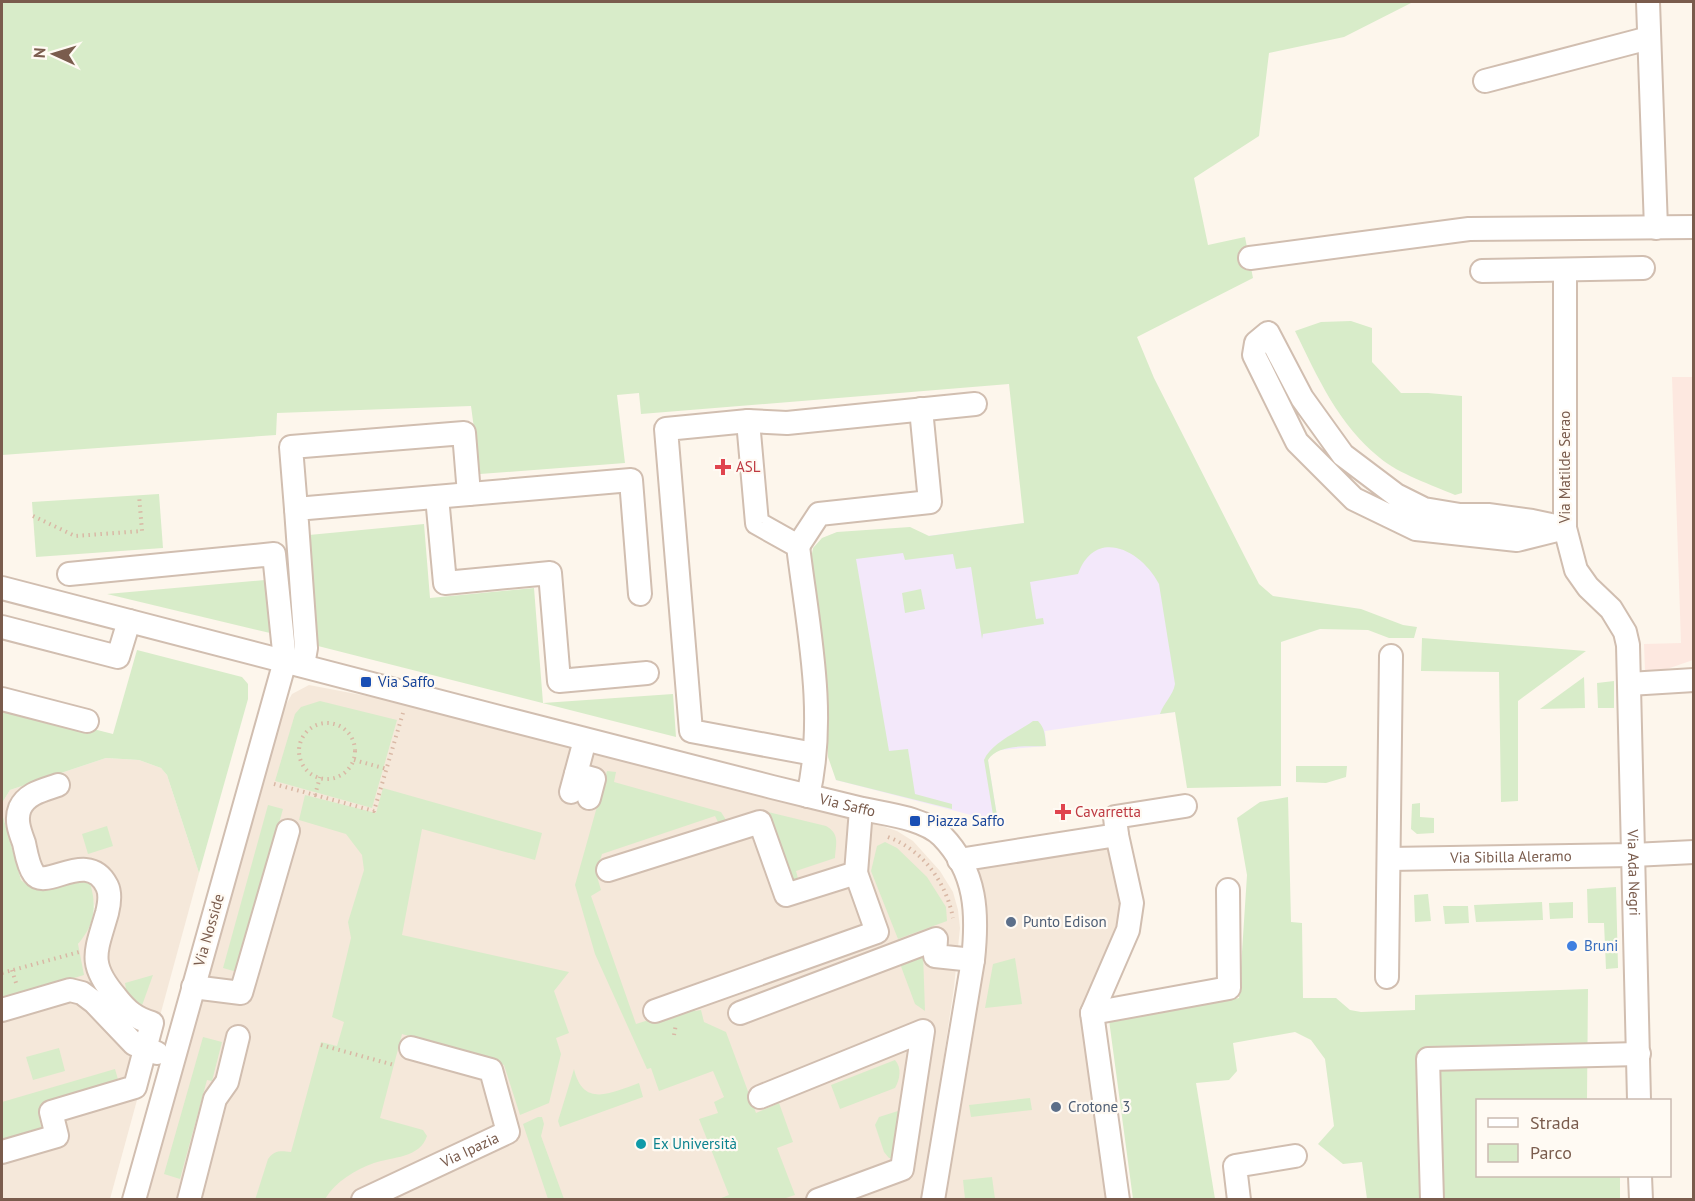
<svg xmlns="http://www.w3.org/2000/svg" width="1695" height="1201" viewBox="0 0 1695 1201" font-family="'PT Sans',sans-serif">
  <rect width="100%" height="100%" fill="#fdf6ec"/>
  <g fill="#f5e8da">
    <path d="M309 685 419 706 876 824 897 831 913 841 940 871 953 892 958 910 960 928 954 987 923 1199 147 1200 283 710 292 694Z"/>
    <path d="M106 758 139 760 161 768 167 775 199 873 110 1199H2V1000L78 944 90 926 95 907 87 877 48 889 38 890 28 886 21 880 2 813V803L10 790Z"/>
    <path d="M1117 835 1132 903 1092 1013 1118 1199 933 1200 973 960 959 860Z"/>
  </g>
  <path fill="#fde8e0" d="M1672 377H1693V660L1664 670 1645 671 1644 644 1681 643Z"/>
  <path fill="#f3e8fa" d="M1199 500 1175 712 1045 731 1046 746 1000 750 992 754 988 760 998 822 836 780 822 550Z"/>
  <g fill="#d8ecc9">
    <path d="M2 2H1413L1344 37 1269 53 1259 136 1194 178 1208 245 1245 237 1253 278 1137 337 1154 378 1246 559 1259 584 1273 596 1361 609 1403 625 1417 627 1414 638H1389L1368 630 1320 629 1281 642V786L1187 788 1175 712 1160 714C1164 702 1173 696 1175 684L1159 584C1141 549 1095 527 1078 574L1030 582 1036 619 1043 618 1044 624 983 634 982 639 971 567 956 569 953 554 905 560 903 553 856 559 889 751 908 749 915 794 952 804V809L836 780 828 757 824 663 811 559 813 548 822 538 837 532 910 527 929 536 1024 523 1009 384 641 414 639 393 617 395 625 463 480 474 471 406 277 413 276 435 2 455Z"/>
    <path d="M1351 321 1372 328V362L1401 393H1428L1462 396V493L1455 495C1432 485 1399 474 1380 458 1338 424 1318 378 1295 331L1321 322Z"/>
    <path d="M159 494 163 548 36 557 32 502Z"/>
    <path d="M424 524 430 598 534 588 543 703 673 694 676 737 318 646 309 535Z"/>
    <path d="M265 580 270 633 107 594Z"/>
    <path d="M921 589 925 609 905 613 902 593Z"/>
    <path d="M1422 638 1586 651 1518 701V801L1501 802 1499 672 1421 671Z"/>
    <path d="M137 650 242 677 248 684V699L199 873 167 775 161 768 139 760 106 758 10 790 2 803V706L113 734Z"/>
    <path d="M1584 677 1585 708 1540 709Z"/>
    <path d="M1614 681V708H1598L1597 683Z"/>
    <path d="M320 701 397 720 372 808 275 781 295 714 301 707Z"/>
    <path d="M1033 721H1038C1045 728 1045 736 1046 746 1029 747 998 743 988 760L998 822 994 821 984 760C991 743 1018 732 1033 721Z"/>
    <path d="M1296 766H1347L1346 777 1326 783 1296 782Z"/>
    <path d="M607 771 616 772 614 782 721 812 726 820 723 825 719 824 715 816 602 854 596 873 601 890 591 896 636 1024 696 1005 695 1011 701 1010 704 1022 726 1032 756 1113 779 1103 793 1142 777 1148 795 1195 786 1198V1199H719L729 1195 699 1119 718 1113 714 1102 724 1097 713 1071 659 1091 651 1068 647 1069 595 954 575 885Z"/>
    <path d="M383 788 542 833 535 860 422 829 402 935 569 972 554 991 569 1033 556 1038 561 1054 549 1103 520 1115 504 1065 402 1034 380 1118 423 1130 427 1136C420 1158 392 1157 374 1163 355 1170 336 1181 325 1199L255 1200 268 1159C275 1150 280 1151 291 1152L321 1042 337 1046 344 1022 332 1017 351 938 348 922 364 870 362 855 346 834 299 820 305 795 376 813Z"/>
    <path d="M1288 797 1291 922 1302 923 1303 998H1336L1350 1010 1361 1012 1415 1010V995L1588 989 1587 1100H1478V1176H1620V1199H1367L1362 1162 1343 1164 1318 1144 1334 1126 1325 1059 1311 1040 1295 1032 1233 1043 1237 1071 1229 1080 1196 1083 1215 1199H1133L1109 1020 1239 998 1247 875 1237 818 1260 802Z"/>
    <path d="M1420 803V817L1434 818V833L1417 834 1411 829 1412 804Z"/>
    <path d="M268 805 283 809 237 972 223 968Z"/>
    <path d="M768 812 826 826C840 834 836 843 835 858L796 871 799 882 791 879Z"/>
    <path d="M2 813 21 880C41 898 65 884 88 877 97 903 97 922 78 944L84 975 2 1000Z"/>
    <path d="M107 826 113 846 88 854 82 834Z"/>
    <path d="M885 842 897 848 927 877 946 907 947 921 898 939 871 871 877 846Z"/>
    <path d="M1616 887 1618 968 1606 969 1604 923H1588L1587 889Z"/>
    <path d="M1428 894 1431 921 1415 922 1414 895Z"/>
    <path d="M1542 902 1543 920 1476 922 1474 905Z"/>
    <path d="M1573 902V918L1550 919 1549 903Z"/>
    <path d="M1443 906H1468L1469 923 1445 924Z"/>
    <path d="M923 953 925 1011 915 1004 899 961Z"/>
    <path d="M1015 958 1022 1004 985 1008 993 964Z"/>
    <path d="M153 975 140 1011 128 1001 125 983Z"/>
    <path d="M203 1037 222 1042 212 1081 207 1080 180 1179 164 1174Z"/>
    <path d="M59 1048 65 1071 33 1080 26 1057Z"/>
    <path d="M895 1060C902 1068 900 1079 895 1088L840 1109 831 1085Z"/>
    <path d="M115 1069 119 1083 42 1105 38 1111 42 1132 2 1142V1102Z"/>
    <path d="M574 1069C583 1108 611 1093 639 1083L643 1097 560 1127 558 1121Z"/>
    <path d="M1030 1098 1032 1110 971 1117 969 1105Z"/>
    <path d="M898 1111 895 1158H889L884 1152 875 1125 879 1117Z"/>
    <path d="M538 1117H542L544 1124 541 1136 564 1199H548L523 1124Z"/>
    <path d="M992 1177 995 1199H965L963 1180Z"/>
  </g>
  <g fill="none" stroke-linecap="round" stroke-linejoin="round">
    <g stroke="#d1beb0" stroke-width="26">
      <g id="minor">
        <path d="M1648 2 1656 228"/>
        <path d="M1485 81 1649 38"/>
        <path d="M1250 258 1469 229 1694 227"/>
        <path id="s1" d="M1565 270V528L1576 570 1588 587 1611 609 1625 632 1628 645 1639 1100"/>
        <path d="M1482 271 1643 268"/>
        <path d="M1268 333 1302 398 1343 455 1396 495 1424 509 1460 515H1488L1532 521 1565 528 1517 540 1416 529 1354 499 1297 442 1254 355 1256 343Z"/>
        <path d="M748 421 757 523 798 546C808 628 827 714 808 796"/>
        <path d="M437 497 445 583 550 573 559 681 647 673"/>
        <path d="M296 509 291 447 464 433 469 494"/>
        <path d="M798 546 819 514 930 502 921 409"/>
        <path d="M69 574 274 554 285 661 134 1200"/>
        <path id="s2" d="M2 588C258 654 515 722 772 787 801 794 829 801 858 808 883 814 923 817 942 836 977 872 978 914 973 960L933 1200"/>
        <path d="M2 627 118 657 129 621"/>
        <path d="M303 665 306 648 296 509 631 480 640 594"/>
        <path d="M1629 684 1694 680"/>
        <path d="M2 699 87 721"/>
        <path d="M814 754 691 731 666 429 748 421 787 423 975 404"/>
        <path d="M576 774 594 779 589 798"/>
        <path d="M571 792 585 740"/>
        <path d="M1117 835 1115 817 1185 806"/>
        <path id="s3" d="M1389 859 1633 855 1694 852"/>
        <path d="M959 860 1117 835 1132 903 1128 930 1092 1013 1118 1200"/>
        <path d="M608 870 760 822 786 895 856 873 861 809"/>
        <path d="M1387 977 1391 656"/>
        <path d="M193 987 241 993 288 831"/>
        <path d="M2 1010 70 990 82 993 94 1002 134 1044 157 1053"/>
        <path d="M655 1011 877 932 856 873"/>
        <path d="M740 1013 936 939 935 956 973 960"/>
        <path d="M1092 1013 1229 988 1228 890"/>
        <path d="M760 1097 923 1031 902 1169 818 1200"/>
        <path d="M2 1152 57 1136 51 1112 135 1087 152 1023C135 1018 127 1011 116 997 87 963 96 952 107 913 109 905 111 894 107 886 88 848 46 891 34 874 28 866 26 852 24 843 20 832 15 820 20 808 27 793 44 790 58 785"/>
        <path d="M1640 1176 1641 1200"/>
        <path d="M189 1200 215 1099 227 1082 238 1037"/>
        <path id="s4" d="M363 1200 508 1132 491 1070 411 1048"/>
        <path d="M1239 1200 1235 1166 1295 1156"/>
        <path d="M1432 1200 1428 1059 1639 1054"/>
      </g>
    </g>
    <g stroke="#d9b8a5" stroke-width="4" stroke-dasharray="1.5 4.5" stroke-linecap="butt">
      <path d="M33 516 75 536 142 531 139 495"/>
      <circle cx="327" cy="751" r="28"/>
      <path d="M354 760 387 769"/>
      <path d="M274 784 315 795 320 777"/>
      <path d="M315 795 374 811 403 713"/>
      <path d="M888 837C923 850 946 882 953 918"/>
      <path d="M12 970 17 986"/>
      <path d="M2 973 79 952"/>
      <path d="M674 1035 676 1024"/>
      <path d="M321 1045 394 1065"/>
      <path d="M1026 1199V1200"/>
    </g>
    <use href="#minor" stroke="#fff" stroke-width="22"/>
  </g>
  <g fill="#e0444e" stroke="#fffaf3" stroke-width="2">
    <path d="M720 458h6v6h6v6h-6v6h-6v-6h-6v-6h6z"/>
    <path d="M1060 803h6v6h6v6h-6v6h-6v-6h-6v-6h6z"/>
  </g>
  <g fill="#1a4fb4" stroke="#fffaf3" stroke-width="2">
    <rect x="360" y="676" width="12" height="12" rx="3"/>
    <rect x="909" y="815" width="12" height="12" rx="3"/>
  </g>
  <g fill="#5c6f8a" stroke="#fffaf3" stroke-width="2">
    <circle cx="1011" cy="922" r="6"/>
    <circle cx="1056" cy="1107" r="6"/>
  </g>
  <circle fill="#3f7fe0" stroke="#fffaf3" stroke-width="2" cx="1572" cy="946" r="6"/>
  <circle fill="#0f9aa8" stroke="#fffaf3" stroke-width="2" cx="641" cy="1144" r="6"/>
  <g text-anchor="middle" stroke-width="4.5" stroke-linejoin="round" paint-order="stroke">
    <g font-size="15" fill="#be3a42" stroke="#fffaf3" text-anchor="start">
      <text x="736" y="472">ASL</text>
      <text x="1075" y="817">Cavarretta</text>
    </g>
    <g font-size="15" fill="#7a5c4d" stroke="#fffaf3">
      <text transform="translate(1565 467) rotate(-90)" y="5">Via Matilde Serao</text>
      <text dy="5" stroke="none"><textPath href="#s2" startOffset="873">Via Saffo</textPath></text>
      <text dy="5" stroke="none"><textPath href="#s3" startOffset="122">Via Sibilla Aleramo</textPath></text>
      <text dy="5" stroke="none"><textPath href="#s1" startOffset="622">Via Ada Negri</textPath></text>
      <text transform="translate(209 930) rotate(-74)" y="5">Via Nosside</text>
      <text dy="5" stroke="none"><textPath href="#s4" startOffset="118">Via Ipazia</textPath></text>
    </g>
    <g font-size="15" fill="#164399" stroke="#fffaf3" text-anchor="start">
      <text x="378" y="687">Via Saffo</text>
      <text x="927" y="826">Piazza Saffo</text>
    </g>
    <g font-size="15" fill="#4e5e75" stroke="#fffaf3" text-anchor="start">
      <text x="1023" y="927">Punto Edison</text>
      <text x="1068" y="1112">Crotone 3</text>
    </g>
    <g font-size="15" fill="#366cbe" stroke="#fffaf3" text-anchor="start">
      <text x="1584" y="951">Bruni</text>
    </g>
    <g font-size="15" fill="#0d838f" stroke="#fffaf3" text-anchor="start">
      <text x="653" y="1149">Ex Università</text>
    </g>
  </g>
  <rect width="1695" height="1201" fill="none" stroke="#7a5c4d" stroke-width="6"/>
  <rect x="1476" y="1099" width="195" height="78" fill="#fffaf3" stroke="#cabbb1" stroke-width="1.5"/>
  <rect x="1488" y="1118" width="30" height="9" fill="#ffffff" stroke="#cabbb1" stroke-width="1.5"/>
  <text x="1530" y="1129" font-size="18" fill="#7a5c4d">Strada</text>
  <rect x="1488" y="1144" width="30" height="18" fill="#d8ecc9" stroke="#cabbb1" stroke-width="1.5"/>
  <text x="1530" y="1159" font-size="18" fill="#7a5c4d">Parco</text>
  <g transform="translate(54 54) rotate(274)" stroke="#fffaf3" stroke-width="4.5" paint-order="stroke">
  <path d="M0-4.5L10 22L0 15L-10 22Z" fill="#7a5c4d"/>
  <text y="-9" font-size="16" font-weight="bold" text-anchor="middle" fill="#7a5c4d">N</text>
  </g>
</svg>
